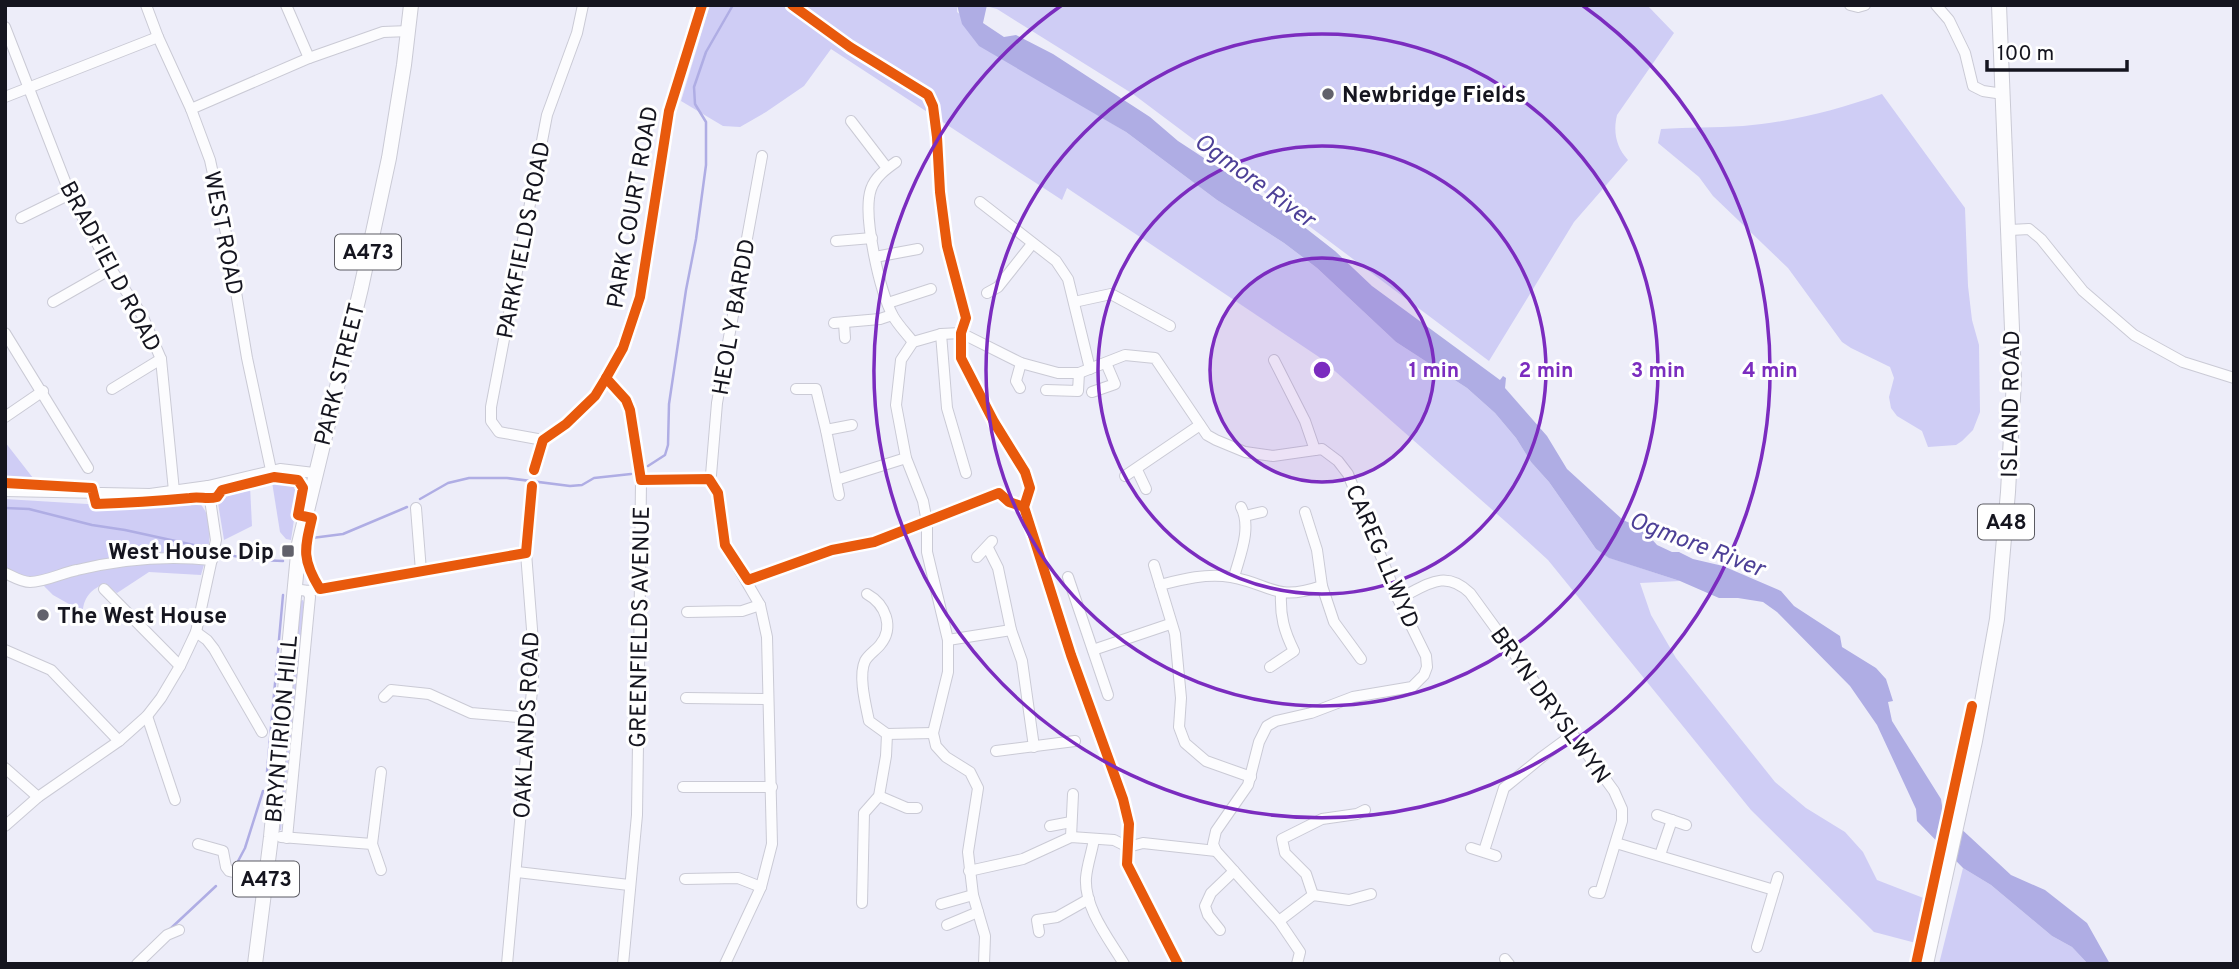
<svg xmlns="http://www.w3.org/2000/svg" width="2239" height="969" viewBox="0 0 2239 969" font-family="Overpass,sans-serif">
  <rect width="100%" height="100%" fill="#ededf9"/>
  <g fill="#cfcdf5">
    <path d="M710 5H957V12L1056 89 1126 132 1217 200 1284 243 1317 268 1396 342 1467 388 1495 413 1516 438 1531 462 1549 482 1596 549 1610 558 1680 581 1640 583 1651 615 1676 658 1775 782 1806 808 1845 832 1863 852 1877 880 1926 899 1916 943 1874 932 1751 810 1548 560 1514 529 1319 357 1067 188 1062 200 831 49 804 86 766 112 740 127 723 126 681 101Z"/>
    <path d="M982 5H1647L1674 33 1617 115C1613 132 1616 147 1628 160L1574 222 1489 361 1133 94 997 9Z"/>
    <path d="M1882 94 1965 208 1968 286 1972 320 1979 345 1980 412 1973 430 1962 441 1956 445 1928 447 1922 431 1897 416 1891 408 1889 397 1894 378 1890 367 1851 348 1842 342 1788 268 1713 196 1699 177 1658 143 1661 129C1688 127 1716 128 1743 126 1791 122 1837 110 1882 94Z"/>
    <path d="M5 442 33 478 36 481 5 480Z"/>
    <path d="M286 480 298 483 299 486 291 540 286 539 280 532 272 482Z"/>
    <path d="M250 486 252 526 224 540 218 503 223 494Z"/>
    <path d="M5 499 120 506 198 501C218 522 208 551 201 575L149 572 117 593 105 583C87 592 83 599 82 619H79L76 608 53 595 44 586 43 575C27 580 20 576 5 568Z"/>
    <path d="M303 600 305 605 281 830H278L300 601Z"/>
    <path d="M1963 868 1991 885 2052 936 2072 947 2088 964H1939Z"/>
  </g>
  <path fill="#afade4" d="M957 5H987L983 23 1004 37 1016 35 1053 54 1150 117 1178 141 1276 205 1335 251 1372 286 1500 380 1503 376 1506 378 1505 388 1547 436 1567 469 1623 520 1643 529 1657 545 1672 552H1679L1693 559 1723 566 1781 591 1794 606 1840 636 1842 647 1876 668 1886 679 1893 701 1888 702 1892 721 1941 799 1943 812 2011 875 2045 890 2087 923 2110 964H2088L2072 947 2052 936 1991 885 1963 868 1917 821 1916 809 1877 725 1850 686 1777 612 1763 602 1738 598H1719L1680 581 1609 558 1596 549 1549 482 1531 462 1516 438 1495 413 1467 388 1396 342 1317 268 1284 243 1217 200 1126 132 979 46 962 24Z"/>
  <g fill="none" stroke-linecap="round" stroke-linejoin="round">
    <g stroke="#afade4" stroke-width="2.5">
      <path d="M648 466 665 455 668 445 669 404 686 290 696 239 706 165V122L695 104 694 87 706 52 733 5"/>
      <path d="M420 499 448 483 469 478H507L570 486 582 485 594 478 631 474"/>
      <path d="M5 508 29 509 92 525 125 530 203 547"/>
      <path d="M312 538 343 534 407 507"/>
      <path d="M221 554 259 560 283 561"/>
      <path d="M267 772 283 595"/>
      <path d="M236 865 245 848 263 791"/>
      <path d="M169 930 216 886"/>
    </g>
    <g stroke="#cacad5" stroke-width="12">
      <g id="minor">
        <path d="M146 5 158 37 191 109 210 160 227 238 247 358 271 470"/>
        <path d="M286 5 309 58"/>
        <path d="M1850 5 1858 7 1865 5"/>
        <path d="M1936 5 1949 20 1965 53 1973 86 1983 91 2003 94"/>
        <path d="M5 27 70 194 111 269 142 315 161 359 174 491"/>
        <path d="M5 97 158 37"/>
        <path d="M191 109 309 58 383 32 409 31"/>
        <path d="M851 121 887 168"/>
        <path d="M896 162C886 169 875 177 871 189 862 215 880 292 893 316 898 325 906 333 913 342"/>
        <path d="M980 202 1056 261 1068 279 1090 369"/>
        <path d="M21 218 70 194"/>
        <path d="M2010 230 2029 229 2041 239 2083 291 2134 335 2183 362 2234 378"/>
        <path d="M836 241 872 238"/>
        <path d="M875 257 918 249"/>
        <path d="M987 293 998 287 1032 244"/>
        <path d="M53 302 111 269"/>
        <path d="M1074 302 1111 294 1170 326"/>
        <path d="M888 303 931 289"/>
        <path d="M834 323 880 319 892 315"/>
        <path d="M844 323 845 338"/>
        <path d="M5 333 88 468"/>
        <path d="M941 334 947 408 966 473"/>
        <path d="M1274 360 1305 421 1315 450"/>
        <path d="M606 378 626 400 630 410 641 480 639 673 637 815 623 964"/>
        <path d="M1020 388 1016 381 1021 363"/>
        <path d="M112 389 161 359"/>
        <path d="M796 389H816L826 430"/>
        <path d="M1046 390 1078 391 1079 373"/>
        <path d="M1092 392 1115 384 1106 363"/>
        <path d="M5 417 43 391"/>
        <path d="M852 425 826 430 836 480 906 458"/>
        <path d="M543 440 499 432 491 421V407L547 115 577 33 583 5"/>
        <path d="M534 470 543 440 566 424 595 396 606 378 623 348 640 297 669 111 702 5"/>
        <path d="M1137 470 1146 489"/>
        <path d="M1125 476 1200 425"/>
        <path d="M709 479 711 475 717 403 762 156"/>
        <path d="M641 480 709 479 718 493 725 545 760 605 767 637 772 844 761 887 725 964"/>
        <path d="M836 480 839 495"/>
        <path d="M5 491 150 494 208 486 280 469 314 473"/>
        <path d="M416 508 421 571"/>
        <path d="M1305 512 1317 550 1322 586 1334 622 1361 659"/>
        <path d="M1245 516 1262 512"/>
        <path d="M988 548 998 568 1011 630 1022 661 1034 747"/>
        <path d="M977 557 992 541"/>
        <path d="M1154 565 1175 634 1181 698 1179 727 1185 743 1206 761 1251 777"/>
        <path d="M5 573C14 577 21 582 30 582 45 582 62 573 77 570 122 559 166 555 212 560"/>
        <path d="M1068 577 1108 695"/>
        <path d="M1234 577C1240 555 1252 528 1241 507"/>
        <path d="M1160 585C1183 579 1207 573 1231 577 1274 585 1274 602 1322 586"/>
        <path d="M104 589 180 666"/>
        <path d="M301 590 308 591 526 553"/>
        <path d="M867 594C885 604 895 627 880 645 876 650 868 655 865 661 858 676 866 706 869 721L887 734 933 733"/>
        <path d="M1398 599C1426 586 1444 568 1470 593L1614 791 1622 809V821L1600 893 1594 892"/>
        <path d="M687 612 742 611 760 605"/>
        <path d="M196 632 207 640 214 649 262 732"/>
        <path d="M948 640 1011 630"/>
        <path d="M5 650 51 670 119 741"/>
        <path d="M1093 650 1170 624"/>
        <path d="M1270 667 1294 651C1284 631 1280 616 1281 594"/>
        <path d="M384 697 391 690 429 694 471 713 530 718"/>
        <path d="M686 698 768 699"/>
        <path d="M147 716 175 800"/>
        <path d="M996 751 1075 741"/>
        <path d="M5 768 38 797"/>
        <path d="M683 787H772"/>
        <path d="M879 796 907 808H917"/>
        <path d="M1657 815 1686 825"/>
        <path d="M5 826 38 797 119 741 147 716 161 698 180 666 196 632 216 540 208 486"/>
        <path d="M1050 826 1071 822"/>
        <path d="M281 837 372 844 381 870"/>
        <path d="M1071 837 1073 794"/>
        <path d="M287 838 310 597 308 591"/>
        <path d="M1094 839C1092 852 1087 865 1086 878 1084 908 1109 939 1124 964"/>
        <path d="M1616 843 1774 890"/>
        <path d="M198 844 223 851 226 867 229 871 266 880"/>
        <path d="M372 844 381 772"/>
        <path d="M1471 848 1496 856"/>
        <path d="M1484 851 1504 788 1542 757 1572 735"/>
        <path d="M1660 855 1672 820"/>
        <path d="M969 871 1023 859 1071 837 1114 840 1128 847 1143 843 1216 851"/>
        <path d="M517 872 629 885"/>
        <path d="M685 879 738 878 761 887"/>
        <path d="M1313 895 1306 874 1285 853 1282 839 1322 819 1357 814 1365 810"/>
        <path d="M862 903 864 813 879 796 886 756 887 734"/>
        <path d="M941 904 973 895"/>
        <path d="M1279 921 1313 895 1349 900 1371 894"/>
        <path d="M947 925 978 912"/>
        <path d="M1220 930 1208 915 1205 906 1211 893 1234 871"/>
        <path d="M1039 932 1037 920 1057 917 1089 899"/>
        <path d="M1757 947 1778 877"/>
        <path d="M1505 959 1509 964"/>
        <path d="M137 964 167 935 179 930"/>
        <path d="M507 964 533 679V642L526 553 532 486"/>
        <path d="M984 964 985 936 973 895 968 852 978 788 970 772 946 757 936 746 933 733 948 672V640L927 552V522L923 501 906 458 896 405 901 360 913 342 941 334 961 333 1021 363 1058 373H1079L1125 355 1155 358 1207 435 1216 440 1245 452 1273 456 1322 449 1338 461 1348 474 1398 599 1426 656 1427 667 1424 675 1412 687 1353 697 1311 713 1276 721 1267 726 1259 742 1248 785 1216 831 1213 844 1216 851 1279 921 1300 952 1297 964"/>
      </g>
    </g>
    <g stroke="#cacad5" stroke-width="16">
      <g id="major">
        <path d="M255 964 271 837 299 544 361 288 389 158 404 65 411 5"/>
        <path d="M1926 964 1975 741 1997 619 2008 492 2014 379 1999 5"/>
      </g>
    </g>
    <use href="#minor" stroke="#fcfcfe" stroke-width="10"/>
    <use href="#major" stroke="#fcfcfe" stroke-width="14"/>
    <g stroke="#fff" stroke-width="15">
      <g id="cycleway">
        <path d="M792 5 850 47 928 95 933 106 937 137 940 192 947 246 966 318 961 333V358L994 422 1025 472 1030 488 1024 507 1071 655 1123 799 1129 824 1127 864 1178 964"/>
        <path d="M606 378 626 400 630 410 641 480 709 479 718 493 725 545 748 580 832 550 874 542 999 493 1009 502 1024 507"/>
        <path d="M534 470 543 440 566 424 595 396 606 378 623 348 640 297 669 111 702 5"/>
        <path d="M5 483 92 488 96 504C127 503 158 501 190 498 200 496 207 500 217 497L222 490 274 477 298 480 303 488 298 515 312 518C304 550 302 560 320 589L526 553 532 486"/>
        <path d="M1916 964 1972 706"/>
      </g>
    </g>
    <use href="#cycleway" stroke="#e8590c" stroke-width="10"/>
  </g>
  <circle cx="1322" cy="370" r="112" fill="#7b2cbf" fill-opacity=".12"/>
  <g fill="none" stroke="#7b2cbf" stroke-width="3.5">
    <circle cx="1322" cy="370" r="112"/>
    <circle cx="1322" cy="370" r="224"/>
    <circle cx="1322" cy="370" r="336"/>
    <path d="M1582 5A448 448 0 1 1 1062 5"/>
  </g>
  <g fill="#61616b" stroke="#fff" stroke-width="2.5">
    <circle cx="1328" cy="94" r="7"/>
    <rect x="281" y="544" width="14" height="14" rx="3.5"/>
    <circle cx="43" cy="615" r="7"/>
  </g>
  <g text-anchor="middle" stroke-width="6" stroke-linejoin="round" paint-order="stroke">
    <g fill="#fff" stroke="#5b5b62" stroke-width="2">
      <rect x="335" y="234.5" width="66" height="35" rx="5"/>
      <rect x="1978" y="504.5" width="56" height="35" rx="5"/>
      <rect x="233" y="861.5" width="66" height="35" rx="5"/>
    </g>
    <g font-size="21" font-weight="bold" fill="#15151f">
      <text x="368" y="259">A473</text>
      <text x="2006" y="529">A48</text>
      <text x="266" y="886">A473</text>
    </g>
    <g font-size="23" font-weight="bold" fill="#15151f" stroke="#fff" text-anchor="start">
      <text x="1342" y="102">Newbridge Fields</text>
      <text x="274" y="559" text-anchor="end">West House Dip</text>
      <text x="57" y="623">The West House</text>
    </g>
    <g font-size="23" fill="#15151f" stroke="#fff">
      <text transform="translate(632 207) rotate(-80)" y="8">PARK COURT ROAD</text>
      <text transform="translate(224 233) rotate(79)" y="8">WEST ROAD</text>
      <text transform="translate(523 240) rotate(-79)" y="8">PARKFIELDS ROAD</text>
      <text transform="translate(111 266) rotate(62)" y="8">BRADFIELD ROAD</text>
      <text transform="translate(733 317) rotate(-80)" y="8">HEOL Y BARDD</text>
      <text transform="translate(339 374) rotate(-76)" y="8">PARK STREET</text>
      <text transform="translate(2010 404) rotate(-89)" y="8">ISLAND ROAD</text>
      <text transform="translate(1383 556) rotate(67)" y="8">CAREG LLWYD</text>
      <text transform="translate(639 627) rotate(-89)" y="8">GREENFIELDS AVENUE</text>
      <text transform="translate(1551 705) rotate(54)" y="8">BRYN DRYSLWYN</text>
      <text transform="translate(526 725) rotate(-87)" y="8">OAKLANDS ROAD</text>
      <text transform="translate(281 729) rotate(-85)" y="8">BRYNTIRION HILL</text>
    </g>
    <g font-size="24" font-style="italic" fill="#4d4097" stroke="#fff">
      <text transform="translate(1255 180) rotate(36)" y="8">Ogmore River</text>
      <text transform="translate(1697 544) rotate(21)" y="8">Ogmore River</text>
    </g>
  </g>
  <circle cx="1322" cy="370" r="10" fill="#7b2cbf" stroke="#fff" stroke-width="3.5"/>
  <g font-size="21" text-anchor="middle" font-weight="bold" fill="#7b2cbf" stroke="#fff" stroke-width="6" stroke-linejoin="round" paint-order="stroke">
    <text x="1434" y="377">1 min</text>
    <text x="1546" y="377">2 min</text>
    <text x="1658" y="377">3 min</text>
    <text x="1770" y="377">4 min</text>
  </g>
  <rect width="2239" height="969" fill="none" stroke="#15151f" stroke-width="14"/>
  <path d="M1987 60v10h140v-10" fill="none" stroke="#15151f" stroke-width="3.5"/>
  <text x="1997" y="60" font-size="21" fill="#15151f" stroke="#ffffff" stroke-width="5" paint-order="stroke">100 m</text>
</svg>
